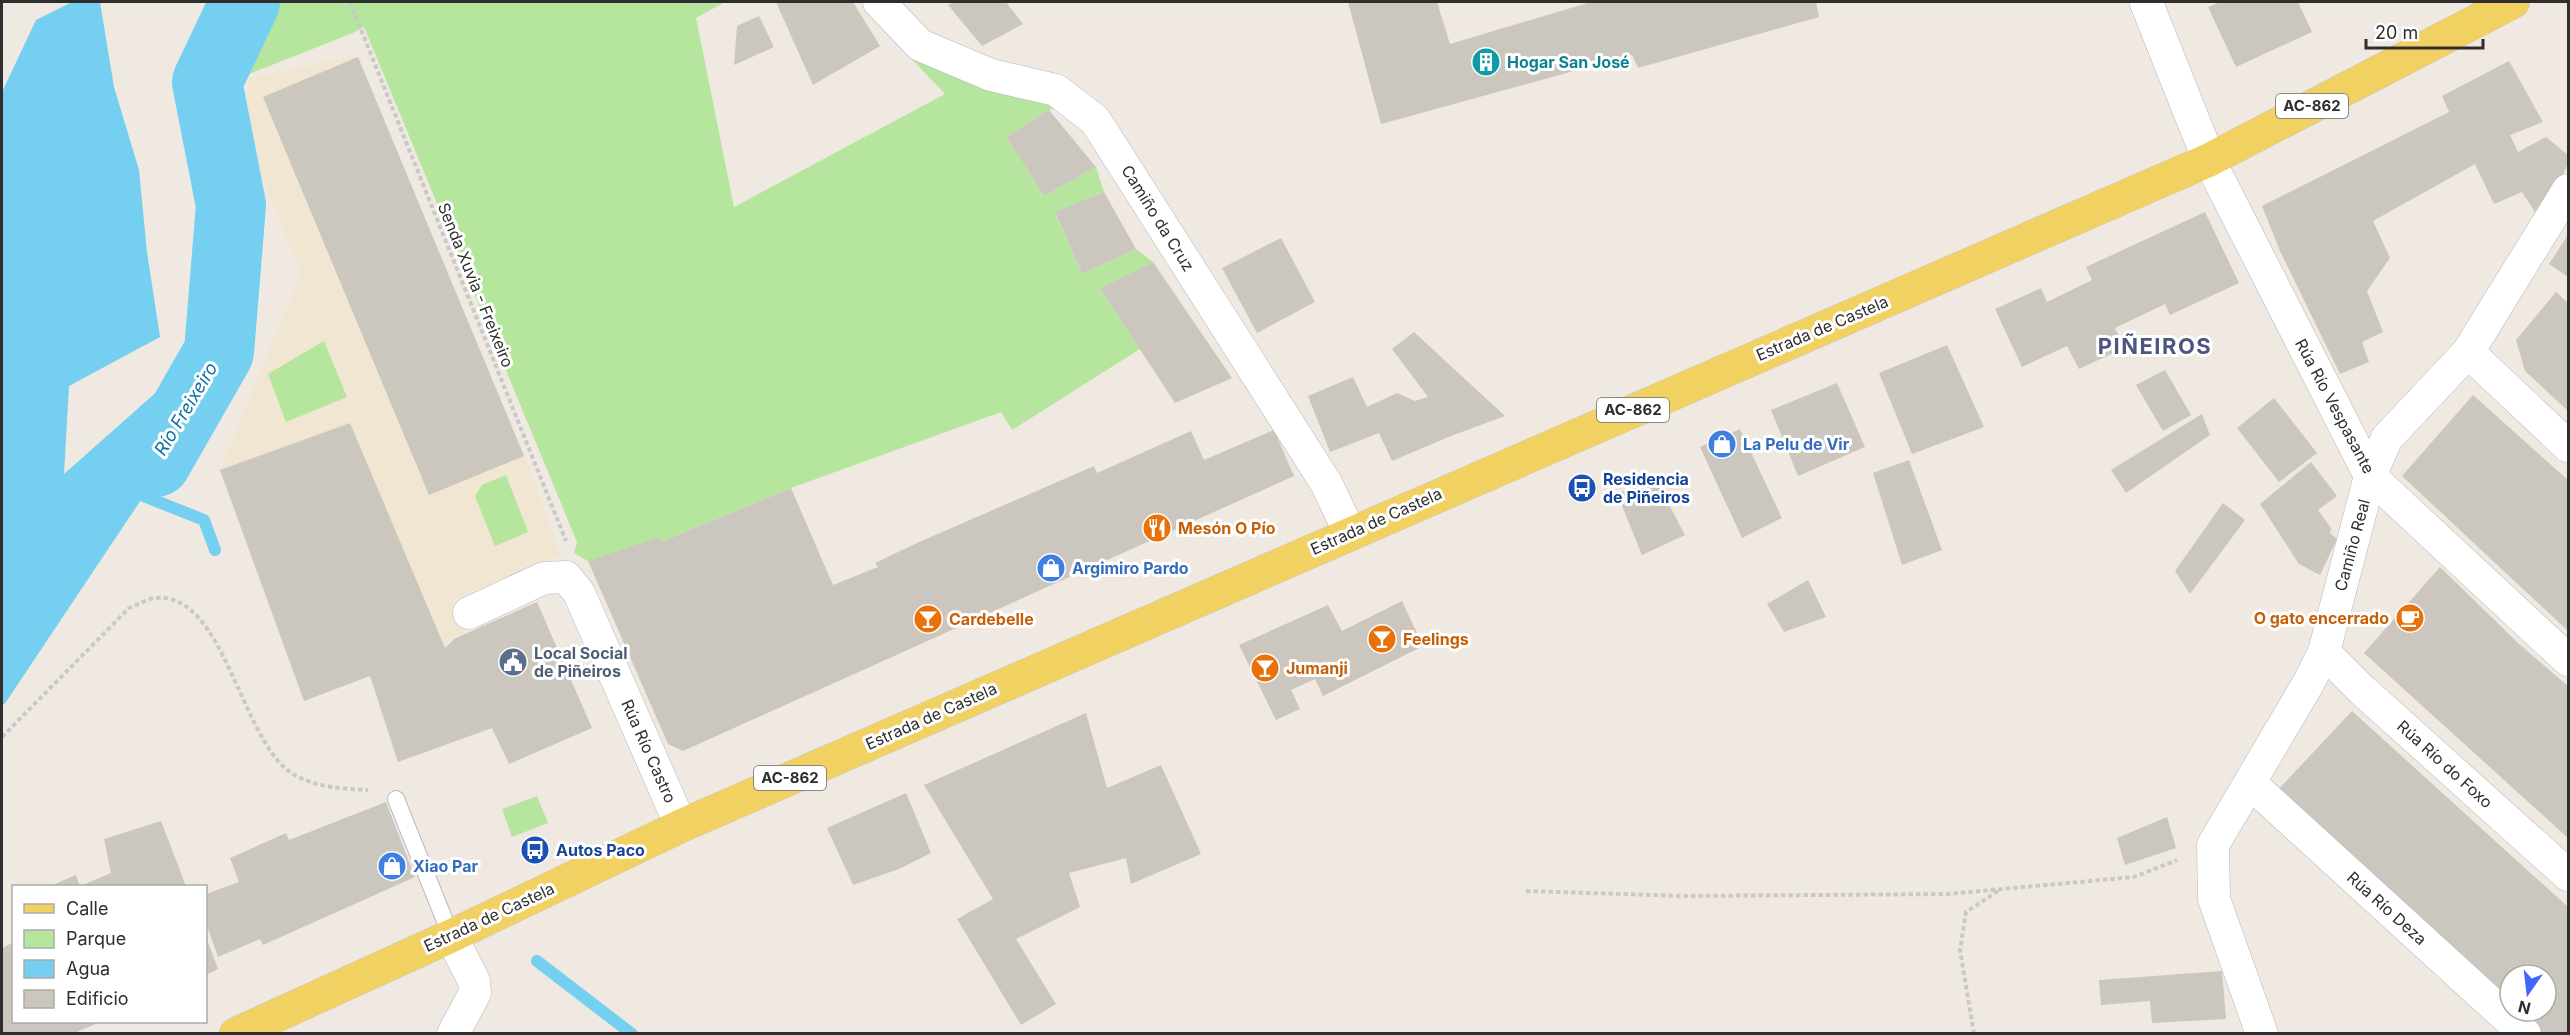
<svg xmlns="http://www.w3.org/2000/svg" width="2570" height="1035" viewBox="0 0 2570 1035" font-family="Inter,sans-serif">
  <rect width="100%" height="100%" fill="#efe9e1"/>
  <path fill="#f0e6d1" d="M355 56 524 453 560 556 452 600 468 633 304 701 220 470 301 273 259 171 246 127 249 78Z"/>
  <g fill="#b6e59e">
    <path d="M276 2H725L696 18 734 207 945 94 904 51 1060 107 1049 110 1006 137 1044 196 1096 167 1104 192 1055 213 1082 274 1136 249 1153 262 1100 288 1140 349 1012 430 1001 412 791 488 661 542 588 561 574 553 577 542 364 27 353 33 249 74Z"/>
    <path d="M324 341 347 397 286 422 268 374Z"/>
    <path d="M506 475 528 532 495 546 475 496 482 485Z"/>
    <path d="M537 796 548 823 512 837 502 809Z"/>
  </g>
  <path fill="#75cff0" d="M72 2H100L114 87 139 170 147 252 160 337 69 386 64 474 187 365 212 384 183 437 6 702 2 706V92L36 20Z"/>
  <g fill="none" stroke-linecap="round" stroke-linejoin="round">
    <g stroke="#75cff0" stroke-width="12">
      <path d="M136 493 204 520 215 550"/>
      <path d="M537 961 632 1034"/>
    </g>
    <path stroke="#75cff0" stroke-width="70" d="M156 462 219 352 231 205 207 82 245 2"/>
  </g>
  <g fill="#cbc7bf">
    <path d="M776 2H853L880 46 813 85Z"/>
    <path d="M954 2H1006L1023 24 982 46 948 5Z"/>
    <path d="M1348 2H1437L1450 44 1591 2H1816L1819 17 1638 68 1632 55 1381 124Z"/>
    <path d="M2220 2H2298L2312 32 2236 67 2208 7Z"/>
    <path d="M759 16 774 47 734 65 737 26Z"/>
    <path d="M358 57 524 456 429 495 263 97Z"/>
    <path d="M2509 61 2543 122 2510 135 2518 152 2546 137 2568 155V163L2555 194 2539 218 2522 192 2494 204 2475 164 2373 221 2390 258 2367 291 2383 332 2362 342 2369 362 2340 374 2280 251 2262 206 2449 112 2442 96Z"/>
    <path d="M1049 110 1096 167 1044 196 1006 137Z"/>
    <path d="M1104 192 1136 249 1082 274 1055 212Z"/>
    <path d="M2205 212 2239 283 2170 315 2165 304 2115 328 2124 348 2079 369 2067 346 2022 367 1995 309 2041 288 2047 302 2092 280 2086 267Z"/>
    <path d="M2568 235V277L2549 264Z"/>
    <path d="M1281 238 1315 302 1257 333 1222 268Z"/>
    <path d="M1153 262 1232 378 1175 403 1100 288Z"/>
    <path d="M2556 292 2568 303V411L2525 371 2516 340Z"/>
    <path d="M1414 332 1505 416 1451 436 1392 461 1379 433 1330 452 1308 396 1353 377 1367 407 1397 393 1415 401 1428 397 1392 349Z"/>
    <path d="M1947 345 1984 427 1912 454 1879 373Z"/>
    <path d="M2165 370 2191 415 2163 431 2136 385Z"/>
    <path d="M1837 383 1865 447 1798 476 1771 410Z"/>
    <path d="M2473 395 2568 480V631L2402 476Z"/>
    <path d="M2274 398 2317 453 2279 482 2237 428Z"/>
    <path d="M2202 414 2210 435 2126 493 2111 470Z"/>
    <path d="M350 423 445 648 454 639 537 602 592 728 509 764 492 728 398 762 370 676 304 701 220 470Z"/>
    <path d="M1740 429 1782 518 1742 538 1700 447Z"/>
    <path d="M1274 430 1294 476 683 751 668 744 588 561 659 537 661 542 791 488 833 585 878 567 875 563 917 543 1094 466 1097 473 1191 431 1204 460Z"/>
    <path d="M1909 460 1942 550 1902 565 1873 473Z"/>
    <path d="M2311 462 2337 496 2318 510 2331 528 2330 533 2337 539 2320 575 2299 564 2260 504Z"/>
    <path d="M1654 476 1685 535 1642 555 1617 494Z"/>
    <path d="M2223 503 2245 520 2190 594 2175 571Z"/>
    <path d="M2440 567 2519 644 2568 686V838L2364 653Z"/>
    <path d="M1808 580 1826 617 1784 632 1767 604Z"/>
    <path d="M1402 601 1423 646 1323 696 1315 679 1291 690 1300 709 1276 720 1239 645 1328 605 1342 631Z"/>
    <path d="M2352 711 2568 907V1034H2538L2514 1011H2546V975H2510V1008L2276 792Z"/>
    <path d="M1086 713 1107 788 1161 765 1201 854 1131 884 1126 858 1069 873 1080 907 1016 939 1056 1004 1021 1025 957 919 993 899 924 785Z"/>
    <path d="M906 793 931 853 899 869 853 885 827 828Z"/>
    <path d="M386 802 415 877 263 945 260 939 218 957 206 923V894L239 882 230 858 286 833 289 840Z"/>
    <path d="M2167 817 2176 848 2125 865 2117 838Z"/>
    <path d="M161 821 186 886H50L76 875 80 886 111 873 104 839Z"/>
    <path d="M206 937 218 969 206 975Z"/>
    <path d="M14 942V1022H100L72 1034H2V948Z"/>
    <path d="M2222 971 2226 1019 2152 1023 2150 1001 2101 1005 2099 980Z"/>
  </g>
  <g fill="none" stroke-linecap="round" stroke-linejoin="round">
    <g stroke="#b4b7c1" stroke-width="18">
      <path id="service" d="M396 799 451 936"/>
    </g>
    <g stroke="#b4b7c1" stroke-width="33">
      <g id="minor">
        <path d="M879 2 920 45 991 75 1056 90 1095 120 1326 483 1350 533"/>
        <path d="M2209 160 2370 476 2568 660"/>
        <path d="M2468 352 2568 446"/>
        <path d="M469 613 544 578 566 577 579 593 681 826"/>
        <path d="M2324 652 2361 689 2568 875"/>
        <path d="M2250 783 2525 1034"/>
        <path d="M451 936 474 981 475 993 453 1034"/>
        <path d="M2262 1034 2214 899 2213 845 2309 682 2324 652 2370 476 2387 438 2468 352 2568 190"/>
      </g>
    </g>
    <g stroke="#b4b7c1" stroke-width="34">
      <path id="tertiary" d="M2146 2 2209 160"/>
    </g>
    <g stroke="#c9c9c9" stroke-width="34">
      <path id="primary" d="M236 1034 451 936 681 826 2209 160 2513 2"/>
    </g>
    <g stroke="#c9c9c9" stroke-width="4" stroke-dasharray="4.5 3" stroke-linecap="butt">
      <path d="M350 2 566 541"/>
      <path d="M2 737 129 608C137 605 147 599 155 598 225 591 240 741 293 774 314 787 344 789 368 790"/>
      <path d="M1526 891 1684 896 1948 894 2134 877 2177 860"/>
      <path d="M1974 1034 1960 950 1966 912 2001 889"/>
    </g>
    <use href="#service" stroke="#fff" stroke-width="16"/>
    <use href="#minor" stroke="#fff" stroke-width="32"/>
    <use href="#tertiary" stroke="#fff" stroke-width="33"/>
    <use href="#primary" stroke="#f2d163" stroke-width="33"/>
  </g>
  <defs>
    <g id="building-disc" transform="scale(1.5)"><circle r="9.5" fill="#0f9aa8" stroke="#fff"/><path d="M-4-6H4V6H1V3H-1V6H-4ZM-2.5-4.3h1.7v1.8h-1.7ZM.8-4.3h1.7v1.8H.8ZM-2.5-1h1.7V.8h-1.7ZM.8-1h1.7V.8H.8Z" fill="#fff"/></g>
    <g id="shop-disc" transform="scale(1.5)"><circle r="9.5" fill="#3f7fe0" stroke="#fff"/><path d="M-5-2.5h2.3a2.7 3.5 0 0 1 5.4 0H5L5.5 6h-11ZM-1.5-2.5h3a1.5 2.3 0 0 0-3 0Z" fill="#fff"/></g>
    <g id="bus-disc" transform="scale(1.5)"><circle r="9.5" fill="#1a4fb4" stroke="#fff"/><path d="M-5-6H5V4H4V6H2V4H-2V6H-4V4H-5ZM-3.5-4V0h7V-4ZM-3.5 1.2v1.5H-2V1.2ZM2 1.2v1.5H3.5V1.2Z" fill="#fff"/></g>
    <g id="restaurant-disc" transform="scale(1.5)"><circle r="9.5" fill="#e8710a" stroke="#fff"/><path d="M-5-6h1v4h1v-4h1v4h1v-4h1v5L-1.5 .5V6h-2V.5L-5-1ZM5-6V6H3V1.5H1.5Q1.5-4 5-6Z" fill="#fff"/></g>
    <g id="cafe-disc" transform="scale(1.5)"><circle r="9.5" fill="#e8710a" stroke="#fff"/><path d="M-5.5-4.5H6V0H3Q3 3.5 0 3.5H-2.5Q-5.5 3.5-5.5 0ZM3-3.2v2h1.7v-2ZM-6 4.5H4V6H-6Z" fill="#fff"/></g>
    <g id="bar-disc" transform="scale(1.5)"><circle r="9.5" fill="#e8710a" stroke="#fff"/><path d="M-6-5H6L.8 .8V4.5H3.5V6h-7V4.5H-.8V.8Z" fill="#fff"/></g>
    <g id="civic-disc" transform="scale(1.5)"><circle r="9.5" fill="#5c6f8a" stroke="#fff"/><path d="M-.6-6.5H3V-4.5H.6V-3L4-1V1h2V6H-6V1h2V-1L-.6-3ZM-1.2 2.5V6h2.4V2.5Z" fill="#fff"/></g>
  </defs>
  <g fill-rule="evenodd">
    <use href="#building-disc" x="1486" y="62"/>
    <use href="#shop-disc" x="1722" y="444"/>
    <use href="#bus-disc" x="1582" y="488"/>
    <use href="#restaurant-disc" x="1157" y="528"/>
    <use href="#shop-disc" x="1051" y="568"/>
    <use href="#cafe-disc" x="2410" y="618"/>
    <use href="#bar-disc" x="928" y="619"/>
    <use href="#bar-disc" x="1382" y="639"/>
    <use href="#civic-disc" x="513" y="662"/>
    <use href="#bar-disc" x="1265" y="668"/>
    <use href="#bus-disc" x="535" y="850"/>
    <use href="#shop-disc" x="392" y="866"/>
  </g>
  <g text-anchor="middle" stroke-width="6" stroke-linejoin="round" paint-order="stroke">
    <g fill="#fff" stroke="#6d6d6d" stroke-width="1.5">
      <rect x="2276" y="94" width="72" height="24" rx="4.5"/>
      <rect x="1597" y="398" width="72" height="24" rx="4.5"/>
      <rect x="754" y="766" width="72" height="24" rx="4.5"/>
    </g>
    <g font-size="15" font-weight="bold" fill="#2e2e2e">
      <text x="2312" y="111">AC-862</text>
      <text x="1633" y="415">AC-862</text>
      <text x="790" y="783">AC-862</text>
    </g>
    <g font-size="16" font-weight="bold" fill="#0d838f" stroke="#fff" text-anchor="start">
      <text x="1507" y="68">Hogar San José</text>
    </g>
    <g font-size="16" fill="#2e2e2e" stroke="#fff">
      <text transform="translate(1158 218) rotate(58)" y="6">Camiño da Cruz</text>
      <text transform="translate(476 285) rotate(68)" y="6">Senda Xuvia - Freixeiro</text>
      <text transform="translate(1822 328) rotate(-23)" y="6">Estrada de Castela</text>
      <text transform="translate(2335 406) rotate(62)" y="6">Rúa Río Vespasante</text>
      <text transform="translate(1376 521) rotate(-24)" y="6">Estrada de Castela</text>
      <text transform="translate(2352 545) rotate(-75)" y="6">Camiño Real</text>
      <text transform="translate(931 716) rotate(-24)" y="6">Estrada de Castela</text>
      <text transform="translate(649 751) rotate(66)" y="6">Rúa Río Castro</text>
      <text transform="translate(2445 764) rotate(42)" y="6">Rúa Río do Foxo</text>
      <text transform="translate(2387 908) rotate(42)" y="6">Rúa Río Deza</text>
      <text transform="translate(489 917) rotate(-25)" y="6">Estrada de Castela</text>
    </g>
    <g font-size="16" font-weight="bold" fill="#366cbe" stroke="#fff" text-anchor="start">
      <text x="1743" y="450">La Pelu de Vir</text>
      <text x="1072" y="574">Argimiro Pardo</text>
      <text x="413" y="872">Xiao Par</text>
    </g>
    <g font-size="16" font-weight="bold" fill="#164399" stroke="#fff" text-anchor="start">
      <text x="1603" y="485">Residencia<tspan x="1603" dy="18">de Piñeiros</tspan></text>
      <text x="556" y="856">Autos Paco</text>
    </g>
    <g font-size="16" font-weight="bold" fill="#c56008" stroke="#fff" text-anchor="start">
      <text x="1178" y="534">Mesón O Pío</text>
      <text x="2389" y="624" text-anchor="end">O gato encerrado</text>
      <text x="949" y="625">Cardebelle</text>
      <text x="1403" y="645">Feelings</text>
      <text x="1286" y="674">Jumanji</text>
    </g>
    <g font-size="16" font-weight="bold" fill="#4e5e75" stroke="#fff" text-anchor="start">
      <text x="534" y="659">Local Social<tspan x="534" dy="18">de Piñeiros</tspan></text>
    </g>
    <g font-size="18" font-style="italic" fill="#0d6fa3" stroke="#fff">
      <text transform="translate(186 409) rotate(-59)" y="6">Río Freixeiro</text>
    </g>
    <g font-size="22" font-weight="bold" letter-spacing="1.5" fill="#4d5680" stroke="#fff">
      <text x="2155" y="354">PIÑEIROS</text>
    </g>
  </g>
  <rect width="2570" height="1035" fill="none" stroke="#2e2e2e" stroke-width="6"/>
  <rect x="12" y="885" width="195" height="138" fill="#ffffff" stroke="#ababab" stroke-width="1.5"/>
  <rect x="24" y="904" width="30" height="9" fill="#f2d163" stroke="#ababab" stroke-width="1.5"/>
  <text x="66" y="915" font-size="18" fill="#2e2e2e">Calle</text>
  <rect x="24" y="930" width="30" height="18" fill="#b6e59e" stroke="#ababab" stroke-width="1.5"/>
  <text x="66" y="945" font-size="18" fill="#2e2e2e">Parque</text>
  <rect x="24" y="960" width="30" height="18" fill="#75cff0" stroke="#ababab" stroke-width="1.5"/>
  <text x="66" y="975" font-size="18" fill="#2e2e2e">Agua</text>
  <rect x="24" y="990" width="30" height="18" fill="#cbc7bf" stroke="#ababab" stroke-width="1.5"/>
  <text x="66" y="1005" font-size="18" fill="#2e2e2e">Edificio</text>
  <g transform="translate(2528 993) rotate(194)"><circle r="28" fill="#ffffff" stroke="#ababab" stroke-width="1.5"/>
  <path d="M0-4.5L10 22L0 15L-10 22Z" fill="#4264fb"/>
  <text y="-9" font-size="16" font-weight="bold" text-anchor="middle" fill="#2e2e2e">N</text>
  </g>
  <path d="M2366 39v9h117v-9" fill="none" stroke="#2e2e2e" stroke-width="3"/>
  <text x="2375" y="39" font-size="18" fill="#2e2e2e" stroke="#ffffff" stroke-width="4.5" paint-order="stroke">20 m</text>
</svg>
